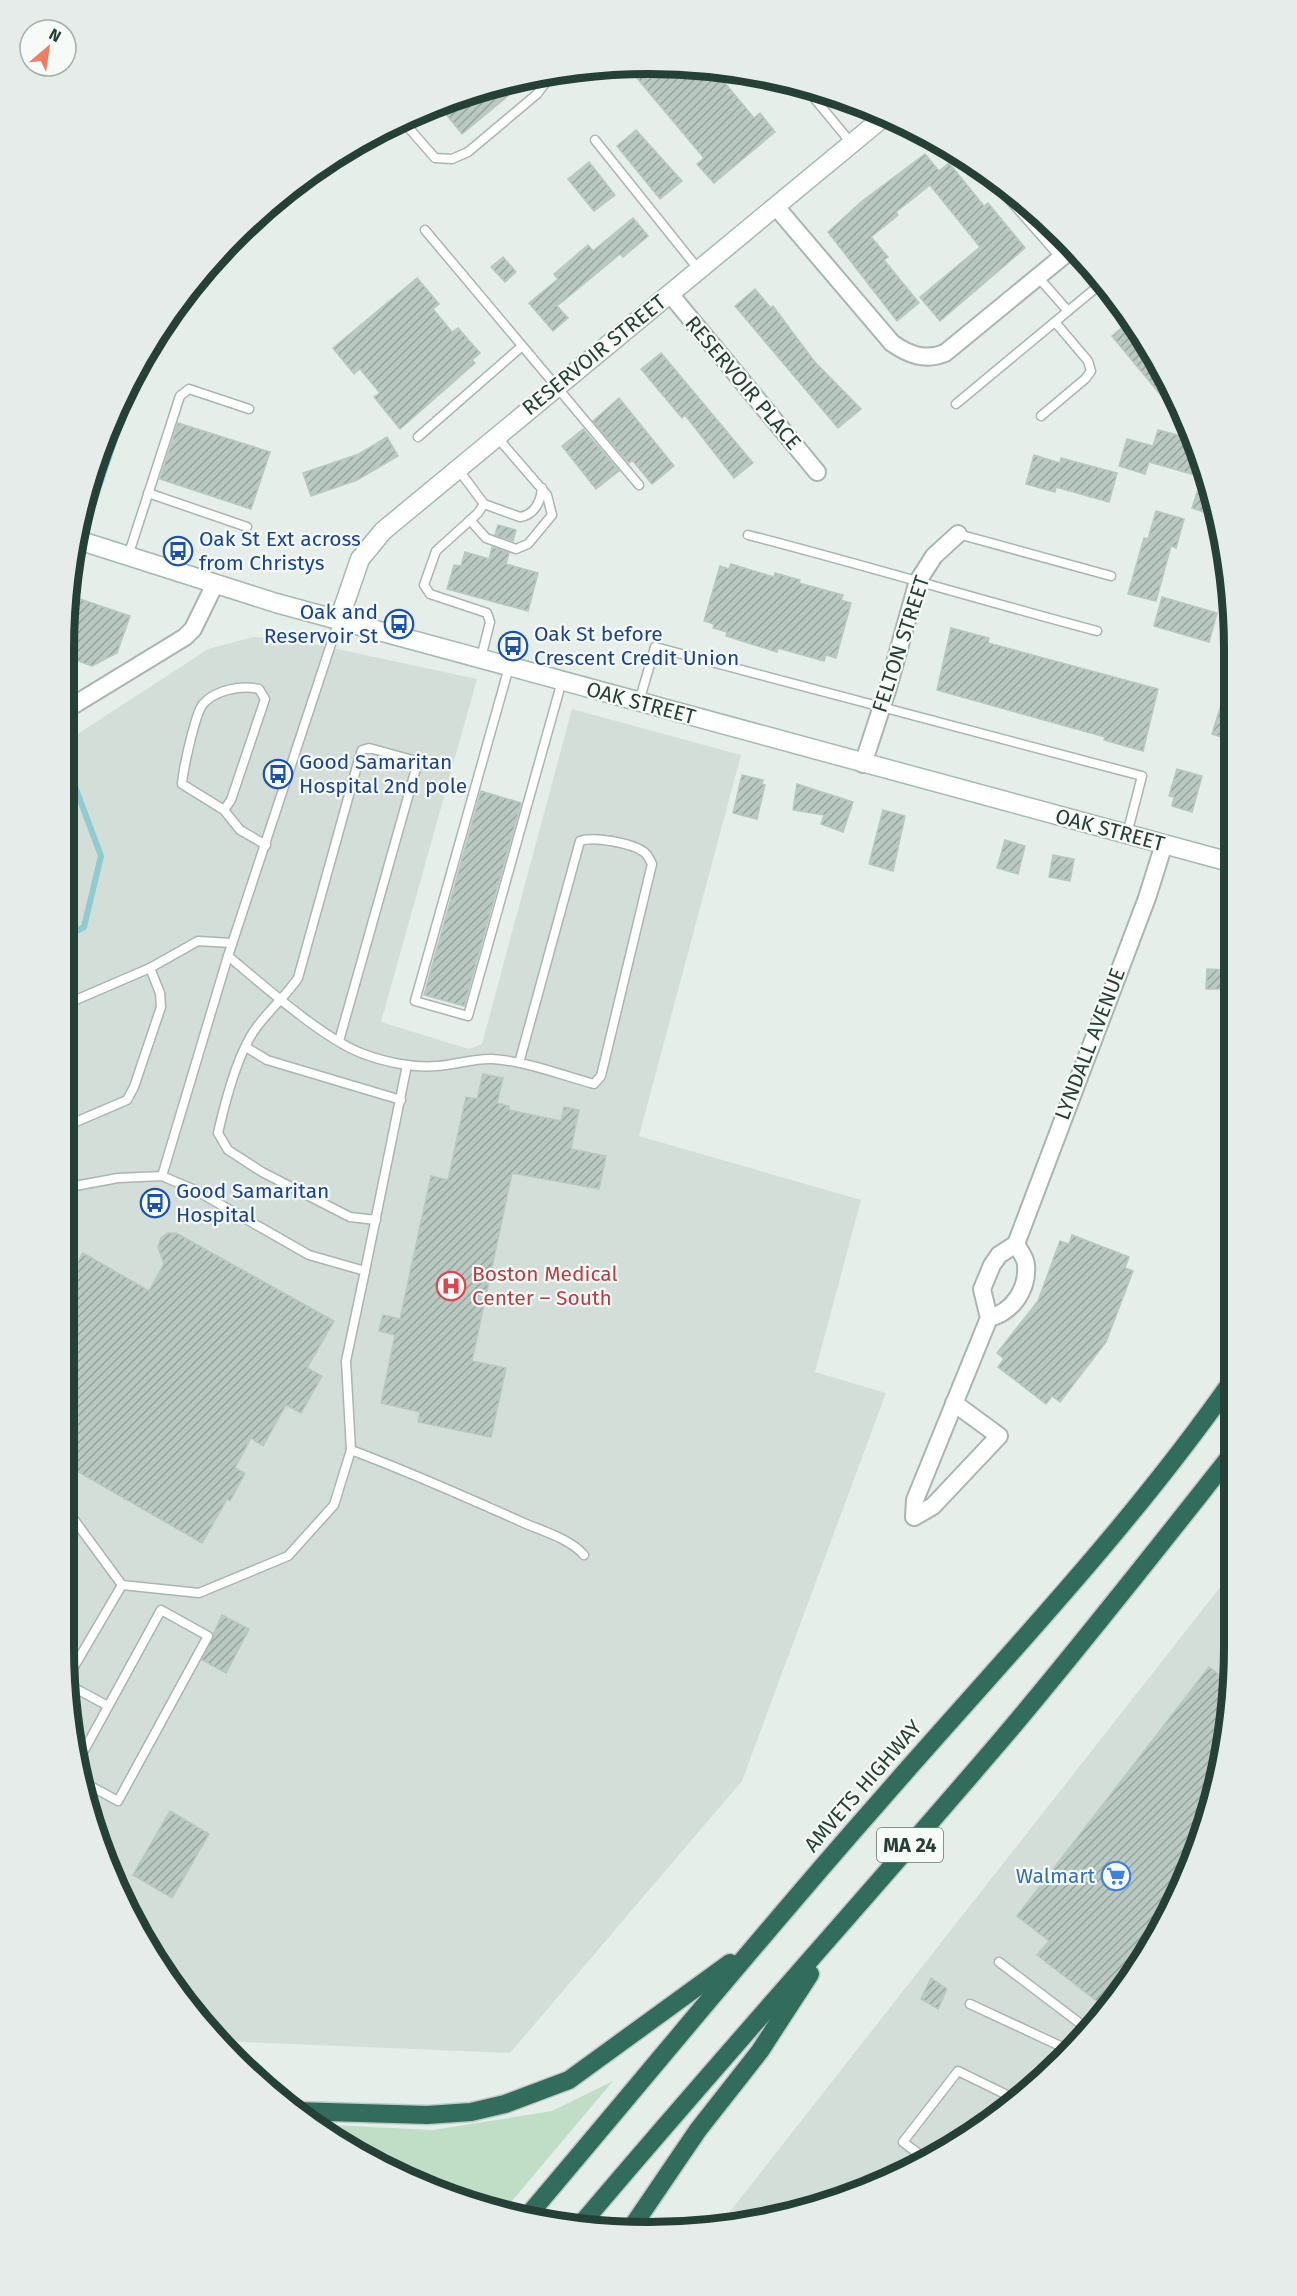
<svg xmlns="http://www.w3.org/2000/svg" width="1297" height="2296" viewBox="0 0 1297 2296" font-family="'Fira Sans',sans-serif">
  <defs>
    <pattern id="building-hatch" width="6" height="6" patternUnits="userSpaceOnUse" patternTransform="scale(1.5)"><rect width="6" height="6" fill="#bbc9c3"/><path d="M-1 1l2-2M0 6l6-6M5 7l2-2" fill="none" stroke="#98a59f"/></pattern>
  </defs>
  <rect width="100%" height="100%" fill="#e6eeea"/>
  <g fill="#d4ded9">
    <path d="M253 637 300 641 477 679 381 1022 469 1049 482 1044 572 709 741 755 639 1136 861 1200 815 1372 886 1393 742 1781 510 2053 217 2041 184 2004 124 1907 94 1835 63 1647 64 743 208 649Z"/>
    <path d="M1232 1572 1233 1685 1203 1835 1155 1941 1089 2033 1034 2088 942 2154 872 2189 763 2222 717 2228Z"/>
  </g>
  <path fill="#c0dec6" d="M613 2081 501 2214 390 2173 323 2134 310 2124 433 2130 552 2111Z"/>
  <g fill="none" stroke-linecap="round" stroke-linejoin="round">
    <g stroke="#90cbd1" stroke-width="6">
      <path d="M93 505 142 358 245 228"/>
      <path d="M64 938 84 927 101 856 64 757"/>
    </g>
  </g>
  <g fill="url(#building-hatch)" stroke="#b8c8c0" stroke-width="1.5">
    <path d="M626 65 723 68 730 77 724 82 754 118 760 113 775 132 714 183 697 164 704 158Z"/>
    <path d="M531 77 462 134 446 114 451 110 445 102 497 83Z"/>
    <path d="M636 130 682 181 660 199 617 146Z"/>
    <path d="M925 154 939 171 949 163 984 206 988 203 1025 248 940 321 920 297 980 247 930 185 896 212 898 215 871 237 888 257 884 260 919 303 897 321 828 232 861 202Z"/>
    <path d="M589 162 615 195 594 211 568 179Z"/>
    <path d="M633 218 648 236 623 257 620 254 557 306 568 318 553 331 529 303 558 279 554 274 588 245 593 251Z"/>
    <path d="M503 257 516 272 505 282 491 267Z"/>
    <path d="M417 278 439 304 433 309 452 332 458 328 480 353 472 360 475 363 400 429 374 397 380 393 360 369 354 374 333 348Z"/>
    <path d="M755 289 771 308 773 306 814 361 861 409 838 428 735 306Z"/>
    <path d="M1132 319 1174 402 1169 405 1112 336Z"/>
    <path d="M661 353 753 463 734 478 685 415 682 418 641 369Z"/>
    <path d="M619 398 674 466 652 484 632 460 629 463 593 421Z"/>
    <path d="M178 423 270 452 251 509 160 479Z"/>
    <path d="M583 429 619 471 596 489 562 446Z"/>
    <path d="M1158 430 1193 439 1203 460 1216 516 1192 508 1202 477 1149 462 1145 474 1119 466 1127 439 1153 446Z"/>
    <path d="M387 437 398 456 357 480 311 496 303 473 359 454Z"/>
    <path d="M1034 455 1060 463 1061 458 1117 473 1109 502 1056 487 1055 492 1026 484Z"/>
    <path d="M1156 511 1184 519 1176 548 1171 546 1156 601 1128 594 1144 538 1148 539Z"/>
    <path d="M498 525 516 530 513 541 495 535Z"/>
    <path d="M492 547 509 553 506 564 538 573 528 611 447 589 454 565 461 566 465 552 489 559Z"/>
    <path d="M731 564 774 577 775 573 800 580 799 583 843 595 841 600 851 603 836 658 826 655 824 661 778 648 777 652 726 636 727 632 713 628 714 624 704 621 720 566 729 569Z"/>
    <path d="M74 597 130 616 117 653 92 666 64 656V611L65 604 71 606Z"/>
    <path d="M1162 597 1217 613 1209 642 1154 626Z"/>
    <path d="M951 628 989 638 988 643 1158 689 1143 751 1104 740 1105 737 937 690Z"/>
    <path d="M1226 689 1229 690 1230 740 1212 734Z"/>
    <path d="M1177 769 1202 776 1192 812 1172 806 1174 797 1169 796Z"/>
    <path d="M742 775 763 780 762 784 765 785 757 819 733 813Z"/>
    <path d="M797 784 853 802 843 832 821 824 824 815 793 810Z"/>
    <path d="M481 791 521 803 464 1006 424 995Z"/>
    <path d="M883 810 905 816 893 871 869 864Z"/>
    <path d="M1005 840 1025 846 1018 874 997 868Z"/>
    <path d="M1053 855 1074 859 1070 881 1049 877Z"/>
    <path d="M1207 969 1225 970 1224 989H1206Z"/>
    <path d="M483 1074 503 1078 497 1103 509 1106V1110L561 1121 564 1107 579 1110 571 1149 606 1156 599 1189 512 1173 472 1361 506 1368 491 1437 418 1422 420 1412 381 1403 395 1335 379 1331 383 1315 400 1319 431 1176 448 1180 466 1097 477 1099Z"/>
    <path d="M168 1233H176L334 1321 307 1368 322 1376 301 1413 286 1405 263 1446 251 1438 235 1468 245 1473 230 1501 227 1499 202 1543 63 1463V1287L83 1253 149 1291 164 1264 158 1247 161 1238Z"/>
    <path d="M1072 1235 1129 1257 1125 1268 1133 1271 1106 1342 1060 1402 1052 1396 1046 1404 998 1367 1004 1359 997 1353 1038 1301 1060 1241 1069 1244Z"/>
    <path d="M222 1615 249 1629 226 1673 202 1660Z"/>
    <path d="M1209 1667 1233 1685 1203 1835 1155 1941 1107 2009 1037 1955 1049 1941 1017 1916Z"/>
    <path d="M170 1811 209 1834 172 1898 133 1875Z"/>
    <path d="M931 1978 947 1989 938 2009 921 1999Z"/>
  </g>
  <g fill="none" stroke-linecap="round" stroke-linejoin="round">
    <g stroke="#a8b6b1" stroke-width="11">
      <g id="lane">
        <path d="M805 87 852 144"/>
        <path d="M401 119 435 158 452 159 468 152 537 94 552 74"/>
        <path d="M595 140 699 270"/>
        <path d="M994 182 1061 258"/>
        <path d="M425 230 639 485"/>
        <path d="M1038 277 1068 311 1102 283"/>
        <path d="M956 404 1068 311"/>
        <path d="M1041 416 1085 379 1091 371 1088 361 1055 322"/>
        <path d="M418 437 521 347"/>
        <path d="M458 469 484 504 520 517C534 515 541 502 542 488"/>
        <path d="M148 493 247 527"/>
        <path d="M470 520 486 538 516 549 528 544 552 515 547 495 496 436"/>
        <path d="M958 534 1111 576"/>
        <path d="M748 535C865 565 980 600 1097 631"/>
        <path d="M128 556 180 396 189 389 249 409"/>
        <path d="M481 658 490 622 487 613 430 594 424 585 436 551 478 513 484 504"/>
        <path d="M509 667 415 1001 468 1016 562 681"/>
        <path d="M639 702 655 647C817 691 980 732 1142 776L1127 834"/>
        <path d="M224 810 231 800 265 699 259 689C241 685 215 690 203 704 195 714 183 770 182 784L224 810 240 830 266 845"/>
        <path d="M228 956C263 985 321 1037 361 1053 384 1062 413 1068 437 1066 456 1065 474 1058 492 1059 526 1061 561 1075 594 1084L601 1076 652 864C650 860 648 855 644 852 632 843 593 836 580 841L519 1063"/>
        <path d="M64 1005 150 968 198 941 232 943"/>
        <path d="M339 1041 417 765 413 760 369 748 362 750 359 759 298 978C286 996 269 1010 256 1028 237 1054 225 1102 218 1133L228 1150 262 1172 350 1217 376 1220"/>
        <path d="M246 1047 267 1060 401 1100"/>
        <path d="M64 1127 127 1100 134 1087 161 1007 160 993 150 968"/>
        <path d="M162 1176 228 956 339 620"/>
        <path d="M64 1188 118 1178 162 1176 195 1190 309 1255 365 1271 346 1361 351 1450 334 1505 288 1556 199 1593 122 1585 64 1506"/>
        <path d="M64 1206 71 1186"/>
        <path d="M365 1271 407 1065"/>
        <path d="M351 1450C410 1472 466 1497 524 1523 543 1531 570 1539 584 1555"/>
        <path d="M68 1677 122 1585"/>
        <path d="M69 1685 108 1706"/>
        <path d="M81 1756 161 1610 208 1636 118 1801 85 1783"/>
        <path d="M999 1962 1090 2031"/>
        <path d="M970 2004 1071 2051"/>
        <path d="M928 2161 903 2142 958 2071 1017 2100"/>
      </g>
    </g>
    <g stroke="#a8b6b1" stroke-width="20">
      <g id="street">
        <path d="M777 208 892 343C909 355 925 361 945 353L1073 248"/>
        <path d="M670 294 817 472"/>
        <path d="M64 711 185 637 193 629 215 584"/>
        <path d="M863 764 887 691 918 581 934 556 958 534"/>
        <path d="M989 1318C1013 1312 1028 1289 1026 1265 1026 1258 1019 1250 1016 1244"/>
        <path d="M954 1403 999 1436 933 1506 914 1517 915 1500 989 1318 982 1289 992 1265 999 1255 1016 1244 1147 898 1164 844"/>
      </g>
    </g>
    <g stroke="#a4bab1" stroke-width="21">
      <g id="secondary">
        <path d="M78 540 276 603 1230 862"/>
        <path d="M339 620 360 559 383 531 885 116"/>
      </g>
    </g>
    <g stroke="#c2cac7" stroke-width="21">
      <g id="highway">
        <path d="M295 2111 427 2115 471 2112 505 2104 569 2080 730 1963"/>
        <path d="M525 2219C643 2080 758 1939 878 1803 998 1665 1127 1531 1232 1381"/>
        <path d="M578 2228C717 2063 862 1903 1002 1739 1081 1646 1156 1550 1232 1454"/>
        <path d="M630 2230 698 2130 760 2051 810 1974"/>
      </g>
    </g>
    <use href="#lane" stroke="#fff" stroke-width="8"/>
    <use href="#street" stroke="#fff" stroke-width="16"/>
    <use href="#secondary" stroke="#fff" stroke-width="18"/>
    <use href="#highway" stroke="#316c5c" stroke-width="18"/>
  </g>
  <defs>
    <g id="bus-ring" transform="scale(1.5)"><circle r="9.5" fill="#f7fbf8" stroke="#1a4fb4" stroke-width="1.5"/><path d="M-5-6H5V4H4V6H2V4H-2V6H-4V4H-5ZM-3.5-4V0h7V-4ZM-3.5 1.2v1.5H-2V1.2ZM2 1.2v1.5H3.5V1.2Z" fill="#1a4fb4"/></g>
    <g id="hospital-ring" transform="scale(1.5)"><circle r="9.5" fill="#f7fbf8" stroke="#e0444e" stroke-width="1.5"/><path d="M-5-5h3v3.5h4V-5h3V5h-3V1.5h-4V5h-3Z" fill="#e0444e"/></g>
    <g id="supermarket-ring" transform="scale(1.5)"><circle r="9.5" fill="#f7fbf8" stroke="#3f7fe0" stroke-width="1.5"/><path d="M-6-5.5h2.5l.6 2H6L4.5 2H-2.5L-4.4-4H-6ZM-1.5 3.2a1.3 1.3 0 1 0 .1 0ZM3 3.2a1.3 1.3 0 1 0 .1 0Z" fill="#3f7fe0"/></g>
  </defs>
  <g fill-rule="evenodd">
    <use href="#bus-ring" x="178" y="551"/>
    <use href="#bus-ring" x="399" y="624"/>
    <use href="#bus-ring" x="513" y="646"/>
    <use href="#bus-ring" x="278" y="774"/>
    <use href="#bus-ring" x="155" y="1203"/>
    <use href="#hospital-ring" x="451" y="1286"/>
    <use href="#supermarket-ring" x="1116" y="1876"/>
  </g>
  <g text-anchor="middle" stroke-width="4.5" stroke-linejoin="round" paint-order="stroke">
    <rect fill="#f7fbf8" stroke="#647871" stroke-width="1.5" x="877" y="1828" width="66" height="34" rx="4.5"/>
    <g font-size="20" font-weight="bold" fill="#254037">
      <text x="910" y="1852">MA 24</text>
    </g>
    <g font-size="21" fill="#254037" stroke="#f7fbf8">
      <text transform="translate(594 355) rotate(-39)" y="7">RESERVOIR STREET</text>
      <text transform="translate(743 383) rotate(50)" y="7">RESERVOIR PLACE</text>
      <text transform="translate(901 644) rotate(-72)" y="7">FELTON STREET</text>
      <text transform="translate(641 703) rotate(15)" y="7">OAK STREET</text>
      <text transform="translate(1110 830) rotate(15)" y="7">OAK STREET</text>
      <text transform="translate(1090 1044) rotate(-69)" y="7">LYNDALL AVENUE</text>
      <text transform="translate(863 1786) rotate(-49)" y="7">AMVETS HIGHWAY</text>
    </g>
    <g font-size="21" fill="#164399" stroke="#f7fbf8" text-anchor="start">
      <text x="199" y="546">Oak St Ext across<tspan x="199" dy="24">from Christys</tspan></text>
      <text x="378" y="619" text-anchor="end">Oak and<tspan x="378" dy="24">Reservoir St</tspan></text>
      <text x="534" y="641">Oak St before<tspan x="534" dy="24">Crescent Credit Union</tspan></text>
      <text x="299" y="769">Good Samaritan<tspan x="299" dy="24">Hospital 2nd pole</tspan></text>
      <text x="176" y="1198">Good Samaritan<tspan x="176" dy="24">Hospital</tspan></text>
    </g>
    <g font-size="21" fill="#be3a42" stroke="#f7fbf8" text-anchor="start">
      <text x="472" y="1281">Boston Medical<tspan x="472" dy="24">Center – South</tspan></text>
    </g>
    <g font-size="21" fill="#366cbe" stroke="#f7fbf8" text-anchor="end">
      <text x="1095" y="1883">Walmart</text>
    </g>
  </g>
  <path d="M0 0H1297V2296H0ZM649 74H649A575 575 0 0 1 1224 649V1647A575 575 0 0 1 649 2222H649A575 575 0 0 1 74 1647V649A575 575 0 0 1 649 74Z" fill="#e6ece9" fill-rule="evenodd"/>
  <path fill="none" stroke="#254037" stroke-width="8" d="M649 74H649A575 575 0 0 1 1224 649V1647A575 575 0 0 1 649 2222H649A575 575 0 0 1 74 1647V649A575 575 0 0 1 649 74Z"/>
  <g transform="translate(48 48) rotate(29)"><circle r="28" fill="#f7fbf8" stroke="#a3b0ab" stroke-width="1.5"/>
  <path d="M0-4.5L10 22L0 15L-10 22Z" fill="#ee7d64"/>
  <text y="-9" font-size="16" font-weight="bold" text-anchor="middle" fill="#254037">N</text>
  </g>
</svg>
